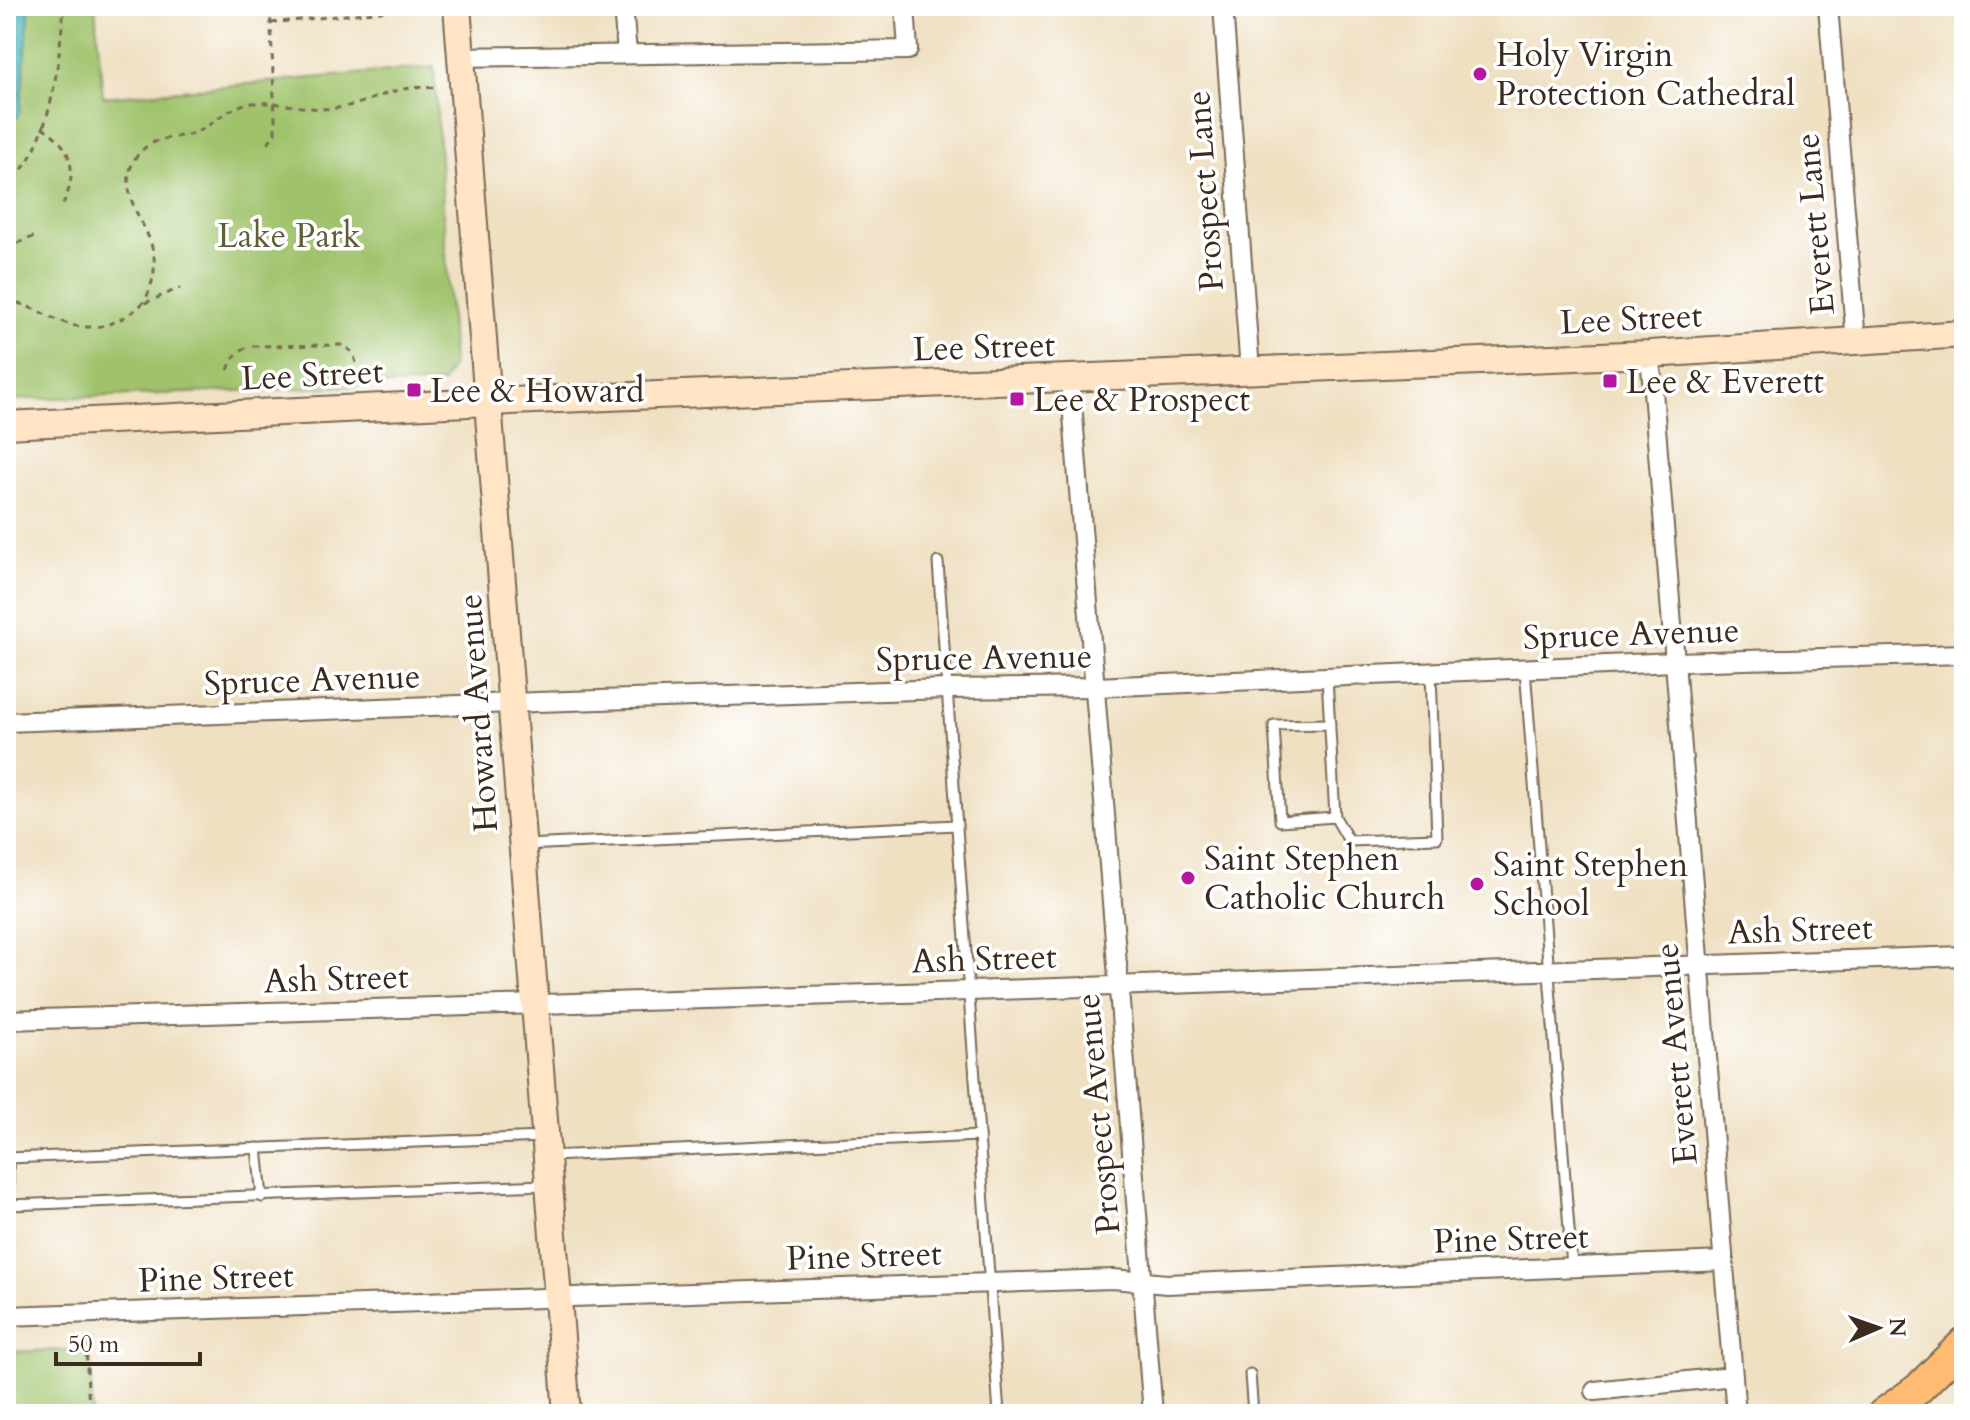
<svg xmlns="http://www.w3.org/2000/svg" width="1970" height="1420" viewBox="0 0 1970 1420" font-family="Cardo,serif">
  <defs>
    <pattern id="water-ripples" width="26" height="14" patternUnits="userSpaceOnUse" patternTransform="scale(2)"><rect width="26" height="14" fill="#46b6bd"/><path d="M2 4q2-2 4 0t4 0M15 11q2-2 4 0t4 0" fill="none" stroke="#3c9499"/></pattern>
  </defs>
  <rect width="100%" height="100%" fill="#fff"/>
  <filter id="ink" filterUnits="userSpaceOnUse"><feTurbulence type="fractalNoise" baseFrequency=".0125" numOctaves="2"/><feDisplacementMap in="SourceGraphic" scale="16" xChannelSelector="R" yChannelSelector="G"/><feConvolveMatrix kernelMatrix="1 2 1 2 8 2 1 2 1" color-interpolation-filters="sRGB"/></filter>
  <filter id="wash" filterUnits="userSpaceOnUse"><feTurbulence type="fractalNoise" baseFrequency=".006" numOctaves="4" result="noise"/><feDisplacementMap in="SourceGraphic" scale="32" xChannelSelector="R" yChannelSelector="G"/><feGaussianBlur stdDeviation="1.8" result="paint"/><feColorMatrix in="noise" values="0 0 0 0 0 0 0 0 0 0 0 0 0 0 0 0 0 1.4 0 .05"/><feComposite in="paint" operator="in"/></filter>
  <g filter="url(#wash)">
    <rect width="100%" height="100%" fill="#efe0c2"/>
    <g fill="#9fc26b" stroke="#6d7644" stroke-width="2">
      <path d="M6 6H95L103 97 434 67 453 363 443 383 6 400Z"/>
      <path d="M90 1349 92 1414H6V1352Z"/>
    </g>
    <path fill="url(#water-ripples)" stroke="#40706e" stroke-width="2" d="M6 6H30L20 111 6 135Z"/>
  </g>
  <g filter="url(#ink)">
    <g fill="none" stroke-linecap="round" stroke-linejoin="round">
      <g stroke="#7a6a57" stroke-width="13">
        <g id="lane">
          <path d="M938 562 999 1414"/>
          <path d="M1525 669 1572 1267"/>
          <path d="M1327 677 1335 817 1349 841 1437 838 1431 673"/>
          <path d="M1330 724 1274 725 1280 821 1335 817"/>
          <path d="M525 845 957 825"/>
          <path d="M543 1137 8 1158 9 1205 545 1185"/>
          <path d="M257 1148 262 1197"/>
          <path d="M551 1156 979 1136"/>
          <path d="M1250 1374 1253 1414"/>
        </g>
      </g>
      <g stroke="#7a6a57" stroke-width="22">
        <g id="street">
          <path d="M623 6 627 54"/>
          <path d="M1223 6 1250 371"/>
          <path d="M1828 6 1856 342"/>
          <path d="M460 57 908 50 905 6"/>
          <path d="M1650 354 1736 1414"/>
          <path d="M1070 378 1153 1414"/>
          <path d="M6 722 537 702 947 689 1095 687 1675 662 1964 654"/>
          <path d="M6 1020 969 991 1964 956"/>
          <path d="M6 1316 1113 1279 1167 1284 1724 1261"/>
          <path d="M1595 1391 1733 1376"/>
        </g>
      </g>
      <g stroke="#7a6a57" stroke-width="30">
        <g id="secondary">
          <path d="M457 6 567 1414"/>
          <path d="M6 425 489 402 1650 354 1964 334"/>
        </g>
      </g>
      <g stroke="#7a6a57" stroke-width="34">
        <path id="primary" d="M1883 1414 1918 1389 1964 1343"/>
      </g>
      <g stroke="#7a6a57" stroke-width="3" stroke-dasharray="6 6" stroke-linecap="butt">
        <path d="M271 23 430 6"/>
        <path d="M42 127C75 147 78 176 61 208"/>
        <path d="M268 143 275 133V119L270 6"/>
        <path d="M6 187C53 146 58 65 64 6"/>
        <path d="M6 248 35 236"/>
        <path d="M6 300C33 304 60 327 86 327 103 328 117 322 131 313 143 305 147 299 151 285 167 234 120 214 130 170 133 160 139 152 147 146 160 137 179 138 194 133 215 125 228 105 252 103 283 101 312 113 343 107 381 100 392 84 436 88"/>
        <path d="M145 303 180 288"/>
        <path d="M228 370C233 357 237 350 251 346L343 345 353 353 357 366"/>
        <path d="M86 1343 89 1414"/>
      </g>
      <use href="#lane" stroke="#fff" stroke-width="9"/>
      <use href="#street" stroke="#fff" stroke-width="18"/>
      <use href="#secondary" stroke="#ffe4c6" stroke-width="26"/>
      <use href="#primary" stroke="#febb71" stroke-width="30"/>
    </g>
  </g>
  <g fill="#b5179e" stroke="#fff" stroke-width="3">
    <circle cx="1480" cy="74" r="8"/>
    <rect x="1602" y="373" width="16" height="16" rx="4"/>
    <rect x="406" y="382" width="16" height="16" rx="4"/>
    <rect x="1009" y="391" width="16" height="16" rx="4"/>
    <circle cx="1188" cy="878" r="8"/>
    <circle cx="1477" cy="884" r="8"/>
  </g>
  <g text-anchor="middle" stroke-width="7" stroke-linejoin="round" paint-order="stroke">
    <g font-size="34" fill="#3b2a1e" stroke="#fff" text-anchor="start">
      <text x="1496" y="66">Holy Virgin<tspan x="1496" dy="39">Protection Cathedral</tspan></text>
      <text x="1626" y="393">Lee &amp; Everett</text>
      <text x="430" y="402">Lee &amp; Howard</text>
      <text x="1033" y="411">Lee &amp; Prospect</text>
      <text x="1204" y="870">Saint Stephen<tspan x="1204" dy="39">Catholic Church</tspan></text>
      <text x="1493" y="876">Saint Stephen<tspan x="1493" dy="39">School</tspan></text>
    </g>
    <g font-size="34" fill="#3b2a1e" stroke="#fff">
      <text transform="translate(1204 191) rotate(-94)" y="12">Prospect Lane</text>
      <text transform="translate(1814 224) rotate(-95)" y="12">Everett Lane</text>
      <text transform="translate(1631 318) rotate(-3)" y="12">Lee Street</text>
      <text transform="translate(984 346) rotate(-2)" y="12">Lee Street</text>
      <text transform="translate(312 374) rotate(-3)" y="12">Lee Street</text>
      <text transform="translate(1631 633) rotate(-2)" y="12">Spruce Avenue</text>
      <text transform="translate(984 657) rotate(-1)" y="12">Spruce Avenue</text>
      <text transform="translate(312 679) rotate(-2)" y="12">Spruce Avenue</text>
      <text transform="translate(477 713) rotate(-94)" y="12">Howard Avenue</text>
      <text transform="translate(1800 929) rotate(-2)" y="12">Ash Street</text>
      <text transform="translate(984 958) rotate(-2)" y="12">Ash Street</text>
      <text transform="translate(336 978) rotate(-2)" y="12">Ash Street</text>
      <text transform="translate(1675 1054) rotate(-95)" y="12">Everett Avenue</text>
      <text transform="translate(1097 1114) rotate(-95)" y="12">Prospect Avenue</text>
      <text transform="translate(1511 1238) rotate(-2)" y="12">Pine Street</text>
      <text transform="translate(864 1255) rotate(-2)" y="12">Pine Street</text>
      <text transform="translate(216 1277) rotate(-2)" y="12">Pine Street</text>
    </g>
    <g font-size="34" fill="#5e5f39" stroke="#fff">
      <text x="289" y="247">Lake Park</text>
    </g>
  </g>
  <rect width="1970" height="1420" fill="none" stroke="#fff" stroke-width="32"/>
  <g transform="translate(1878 1328) rotate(88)" stroke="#ffffff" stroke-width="6" paint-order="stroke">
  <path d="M0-6L14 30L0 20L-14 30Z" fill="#3b2a1e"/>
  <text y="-12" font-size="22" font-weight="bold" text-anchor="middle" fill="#3b2a1e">N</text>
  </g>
  <path d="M56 1352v12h144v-12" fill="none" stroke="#3b2a1e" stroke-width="4"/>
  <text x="68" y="1352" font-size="24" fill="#3b2a1e" stroke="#ffffff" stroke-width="6" paint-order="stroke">50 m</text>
</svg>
